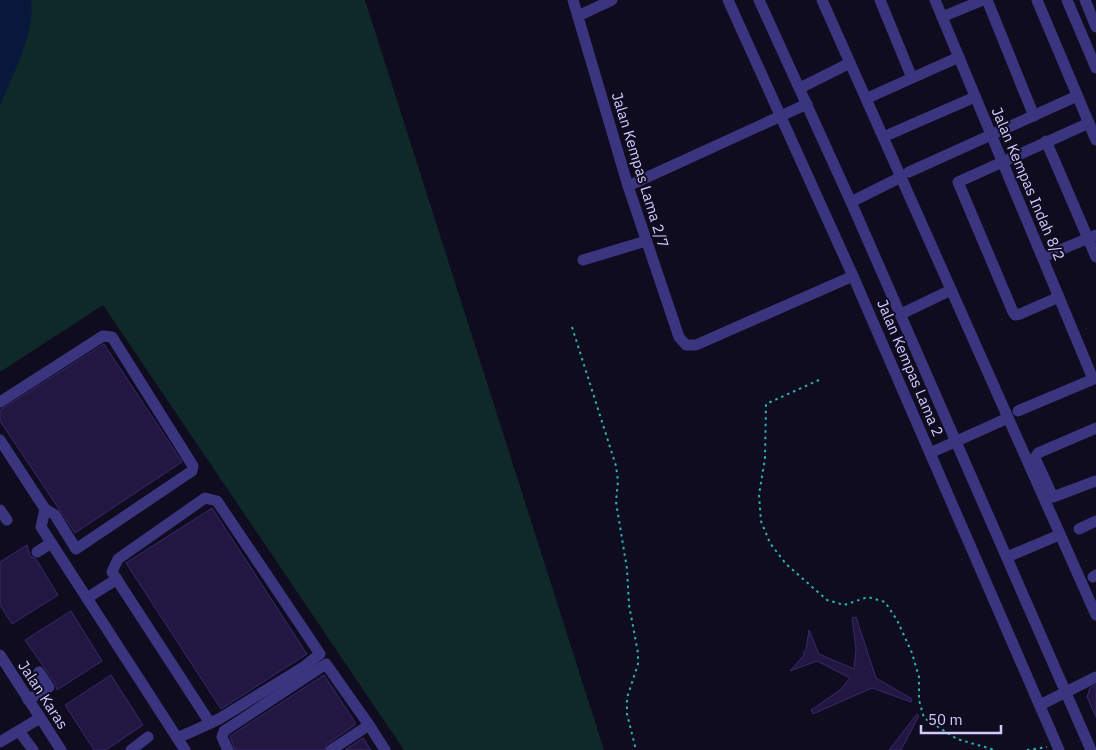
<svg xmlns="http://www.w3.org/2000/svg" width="1096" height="750" viewBox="0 0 1096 750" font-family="'IBM Plex Sans',sans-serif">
  <rect width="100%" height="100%" fill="#100c1f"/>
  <path fill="#0f2929" d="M0 0H365L604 750H404L103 305 0 372Z"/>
  <path fill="#07183c" d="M0 0H31C36 32 12 76 0 106Z"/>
  <g fill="#221741" stroke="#39286d">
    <path d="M104 344 182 462 75 533 0 421V410Z"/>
    <path d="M212 508 307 654 221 709 126 563Z"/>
    <path d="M27 545 30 556 36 559 58 595 12 624 0 605V562Z"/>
    <path d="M71 611 102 661 57 690 55 683 25 640Z"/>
    <path d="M856 617 876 678 912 699 911 702 872 688 813 714 811 710 840 690 850 678 817 661 790 671 805 654 803 653 806 649 809 630 819 654 854 669 856 649 852 618Z"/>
    <path d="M111 675 143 725 106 750H94L65 705Z"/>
    <path d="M324 675 355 722V725L327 744 324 750H235L230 736Z"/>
    <path d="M1096 685V717L1087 697 1090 688Z"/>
    <path d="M917 714 919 716 901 750H889Z"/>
    <path d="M363 738 371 750H345Z"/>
  </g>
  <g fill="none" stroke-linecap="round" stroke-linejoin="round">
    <g stroke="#2ab3b1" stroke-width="2" stroke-dasharray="2.5 4" stroke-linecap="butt">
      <path d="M572 327 616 466 618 481 616 502 627 569 629 605 638 653V664L627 698V714L636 750"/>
      <path d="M819 380 766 404 765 458 759 495 761 521 770 543 786 564 827 600 844 605 868 597 885 602 897 620 912 653 919 677V700L924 718 957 739 995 750"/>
      <path d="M1027 750 1047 747"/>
    </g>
    <g stroke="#3b3580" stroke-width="11">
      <path d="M573 0 628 186 679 337 686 345H696L853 276"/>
      <path d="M728 0 853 276 1059 750"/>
      <path d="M759 0 851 202 1091 750"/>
      <path d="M822 0 1096 615"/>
      <path d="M880 0 912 78"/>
      <path d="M935 0 1093 379"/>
      <path d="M987 0 1034 116"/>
      <path d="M1037 0 1096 140"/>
      <path d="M1067 0 1096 68"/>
      <path d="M1085 0 1096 27"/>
      <path d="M578 16 612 0"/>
      <path d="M942 17 983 0"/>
      <path d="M800 88 850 63"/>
      <path d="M872 96 959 57"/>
      <path d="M890 134 975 97"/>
      <path d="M1046 141 1096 257"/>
      <path d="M909 172 1077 96"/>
      <path d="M628 186 807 104"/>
      <path d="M851 202 901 177"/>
      <path d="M1043 257 1096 235"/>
      <path d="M583 260 646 241"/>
      <path d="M1059 297 1020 314 1015 315 1013 312 958 182 1089 123"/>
      <path d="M901 314 951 290"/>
      <path d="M0 402 103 336 112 337 193 466 192 471 76 549 55 515 45 509"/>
      <path d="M1018 411 1096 378"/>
      <path d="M1096 428 1038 453 1035 458 1053 497 1096 481"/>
      <path d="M0 440 45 509 41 527 185 750"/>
      <path d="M930 453 1008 418"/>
      <path d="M0 510 7 520"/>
      <path d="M1079 529 1096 521"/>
      <path d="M37 552 51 543"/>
      <path d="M1007 557 1059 535"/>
      <path d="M1093 577 1096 575"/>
      <path d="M87 598 117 579"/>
      <path d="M0 655 61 750"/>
      <path d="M28 700 49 687 39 672"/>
      <path d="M1040 705 1096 677"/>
      <path d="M19 731 33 750"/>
      <path d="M177 738C191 732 205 726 219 719L302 668 320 654 217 501 205 498 118 559 112 572 210 723"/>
      <path d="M0 742 40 718"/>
      <path d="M131 750 148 737"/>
      <path d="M228 750 222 737 224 731 326 664 369 725"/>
      <path d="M331 750 369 725 385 750"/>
    </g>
  </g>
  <g text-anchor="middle" stroke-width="4" stroke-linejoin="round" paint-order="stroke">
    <g font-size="15" fill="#d2caff" stroke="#100c1f">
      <text transform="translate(640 170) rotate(73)" y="5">Jalan Kempas Lama 2/7</text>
      <text transform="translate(1028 184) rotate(67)" y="5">Jalan Kempas Indah 8/2</text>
      <text transform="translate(910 368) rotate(67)" y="5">Jalan Kempas Lama 2</text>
      <text transform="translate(43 695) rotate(57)" y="5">Jalan Karas</text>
    </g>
  </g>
  <path d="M921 725v8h80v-8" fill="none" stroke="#d2caff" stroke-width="2.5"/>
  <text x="928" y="725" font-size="15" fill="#d2caff" stroke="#100c1f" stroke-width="4" paint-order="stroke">50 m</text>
</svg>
